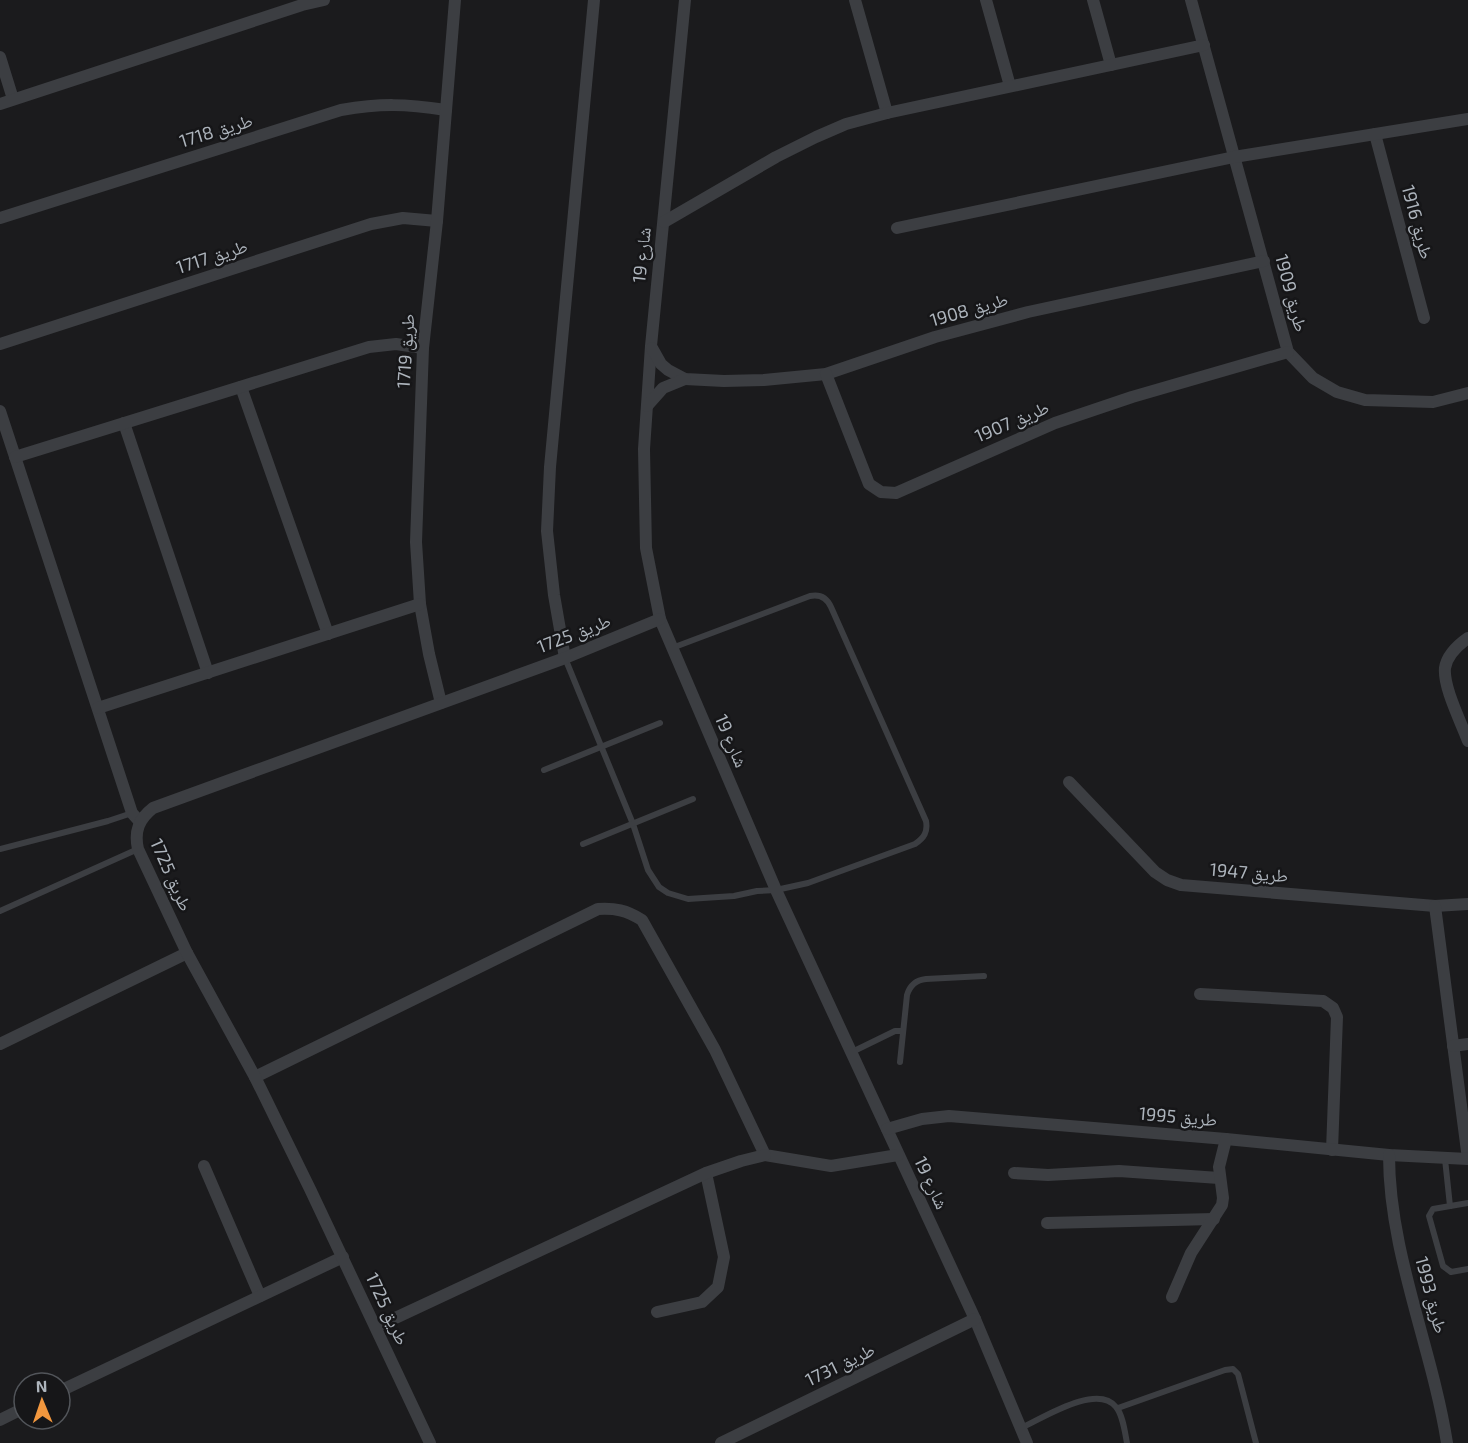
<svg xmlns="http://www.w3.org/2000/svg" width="1468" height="1443" viewBox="0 0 1468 1443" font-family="'Exo 2','Noto Naskh Arabic',sans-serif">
  <rect width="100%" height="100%" fill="#1b1b1d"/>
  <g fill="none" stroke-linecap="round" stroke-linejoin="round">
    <g stroke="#3c3e42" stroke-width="6">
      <path d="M565 658 633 824 648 870 659 887 668 893 688 899 734 896 757 891 776 890 808 883 915 844C924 838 928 832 926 821L831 607C827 598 820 594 810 596L672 648"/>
      <path d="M544 770 660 723"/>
      <path d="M583 844 693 799"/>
      <path d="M0 849 108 821 132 813"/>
      <path d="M0 911 138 849"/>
      <path d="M852 1052 895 1031H903"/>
      <path d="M900 1062 907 995C910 985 916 980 926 979L984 976"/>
      <path d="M1445 1159 1450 1206"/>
      <path d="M1468 1203 1433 1209 1429 1216 1443 1266 1451 1272 1468 1269"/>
      <path d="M1118 1408 1225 1370 1233 1369 1238 1374 1256 1443"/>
      <path d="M1021 1428C1043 1418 1097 1383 1116 1407 1123 1415 1125 1433 1127 1443"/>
    </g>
    <g stroke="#3c3e42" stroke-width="12">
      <path d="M685 0 651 346 644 449 646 548 660 619 776 890 975 1319 1027 1443"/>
      <path d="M855 0 887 113"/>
      <path d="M986 0 1010 86"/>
      <path d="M1093 0 1111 65"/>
      <path d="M1191 0 1288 352 1313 378 1337 392 1365 400 1433 402 1468 393"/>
      <path d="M0 57 13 99"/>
      <path d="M0 104 302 5 324 0"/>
      <path d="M1375 134 1424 318"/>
      <path d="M0 218 341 110C382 103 405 104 446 110"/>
      <path d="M664 222 776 157 816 137 846 124 887 113 1204 45"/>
      <path d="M897 228 1234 157 1468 119"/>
      <path d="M0 344 371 224 403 218 437 221"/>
      <path d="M652 348 661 364 668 370 685 379 724 381 764 380 826 374 935 337 1028 312 1264 261"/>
      <path d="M826 374 869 484 881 492 896 493 1055 423 1132 397 1288 352"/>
      <path d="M241 387 328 634"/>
      <path d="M647 406 663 388 685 379"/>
      <path d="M0 411 132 813 140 822"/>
      <path d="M124 423 208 673"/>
      <path d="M15 457 369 347 396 344 423 348"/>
      <path d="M1468 638C1458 645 1447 655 1445 668 1443 687 1461 722 1468 741"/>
      <path d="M565 658 554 595 547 531 550 467 594 0"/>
      <path d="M441 703 429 654 420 604 416 542 423 348 437 221 455 0"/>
      <path d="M98 708 420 604"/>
      <path d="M1069 782 1155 872 1167 880 1181 885 1435 906 1468 904"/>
      <path d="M1435 906 1468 1159"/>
      <path d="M1200 994 1323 1001 1333 1008 1337 1017 1332 1150"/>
      <path d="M0 1044 187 953"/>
      <path d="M1453 1046 1468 1044"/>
      <path d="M255 1077 598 909C615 908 626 910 642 920L715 1050 765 1155 831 1166 898 1155"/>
      <path d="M887 1129 922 1119 949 1116 1226 1139 1389 1155 1468 1159"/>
      <path d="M1389 1155C1389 1253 1432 1347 1447 1443"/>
      <path d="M204 1166 260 1296"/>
      <path d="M1014 1173 1048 1175 1119 1171 1219 1178"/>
      <path d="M1047 1223 1214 1219"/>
      <path d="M1172 1297 1191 1253 1222 1205 1223 1198 1219 1167 1226 1139"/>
      <path d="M657 1312 702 1302 718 1287 724 1257 706 1173"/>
      <path d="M376 1327 706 1173 741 1161 765 1155"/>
      <path d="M60 1391 343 1257"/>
      <path d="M0 1420 24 1408"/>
      <path d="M430 1443 310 1189 255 1077 187 953 138 849C134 831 139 819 153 808L565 658 660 619"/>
      <path d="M721 1443 975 1319"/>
    </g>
  </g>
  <g text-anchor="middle" stroke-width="5" stroke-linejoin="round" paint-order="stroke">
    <g font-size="18" fill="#adb4bc" stroke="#161618">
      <text transform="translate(216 131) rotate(-17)" y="6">طريق 1718</text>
      <text transform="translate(1417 222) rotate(75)" y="6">طريق 1916</text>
      <text transform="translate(642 255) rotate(-84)" y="6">شارع 19</text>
      <text transform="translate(212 257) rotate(-18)" y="6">طريق 1717</text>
      <text transform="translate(1291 293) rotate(75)" y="6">طريق 1909</text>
      <text transform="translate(969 310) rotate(-16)" y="6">طريق 1908</text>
      <text transform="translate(406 351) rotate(-86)" y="6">طريق 1719</text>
      <text transform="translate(1012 422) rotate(-23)" y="6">طريق 1907</text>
      <text transform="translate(574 634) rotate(-21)" y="6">طريق 1725</text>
      <text transform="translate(731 741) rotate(67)" y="6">شارع 19</text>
      <text transform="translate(1249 873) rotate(5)" y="6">طريق 1947</text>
      <text transform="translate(171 875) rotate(66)" y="6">طريق 1725</text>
      <text transform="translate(1178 1117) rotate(5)" y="6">طريق 1995</text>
      <text transform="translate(931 1183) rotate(65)" y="6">شارع 19</text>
      <text transform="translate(1431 1295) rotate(75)" y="6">طريق 1993</text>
      <text transform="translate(387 1309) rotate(65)" y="6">طريق 1725</text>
      <text transform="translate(840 1365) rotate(-26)" y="6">طريق 1731</text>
    </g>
  </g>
  <g transform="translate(42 1401) rotate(358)"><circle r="28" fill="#161618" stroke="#52555a" stroke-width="1.5"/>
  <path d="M0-4.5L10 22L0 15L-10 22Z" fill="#f2973e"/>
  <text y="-9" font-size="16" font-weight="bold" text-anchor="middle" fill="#adb4bc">N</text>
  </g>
</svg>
